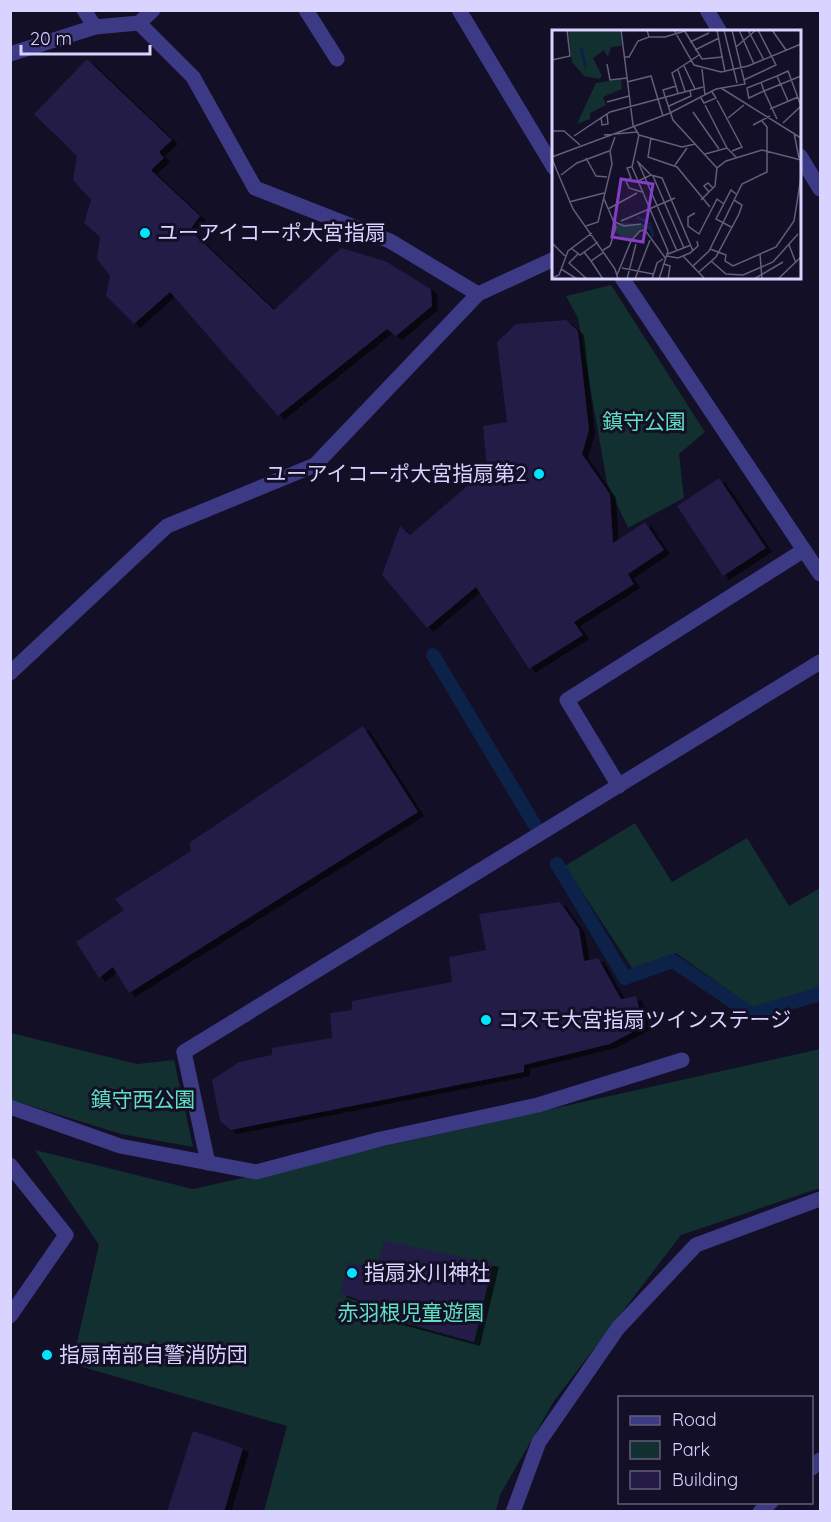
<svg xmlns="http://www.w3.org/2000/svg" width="831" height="1522" viewBox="0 0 831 1522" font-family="Quicksand,'Noto Sans JP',sans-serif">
  <defs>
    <filter id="shadow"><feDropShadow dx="6" dy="4" stdDeviation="0" flood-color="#0009"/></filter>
  </defs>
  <rect width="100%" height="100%" fill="#130f26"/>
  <g fill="#12302f">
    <path d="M611 285 705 432 679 454 684 498 628 528 607 483 578 318 566 296Z"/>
    <path d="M635 823 672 882 747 838 789 906 820 888V987L755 1009 676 953 632 968 565 866Z"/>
    <path d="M11 1033 137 1064 174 1060 193 1147 121 1134 11 1100Z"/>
    <path d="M820 1049V1188L681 1235 554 1401 500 1495 496 1511H264L287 1426 72 1364 99 1245 35 1150 193 1189Z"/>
  </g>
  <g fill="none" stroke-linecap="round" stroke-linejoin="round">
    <g stroke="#0c2248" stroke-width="14">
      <path d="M433 655 536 827"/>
      <path d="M557 864 625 978 673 961 751 1014 820 994"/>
    </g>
  </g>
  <g fill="#241b47" filter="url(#shadow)">
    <path d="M87 59 172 140 159 152 164 158 151 170 200 216 190 230 274 310 341 248 385 261 431 289 432 306 396 336 387 329 278 416 170 292 134 324 106 296 110 276 97 259 100 237 84 223 91 200 73 180 77 156 34 114Z"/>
    <path d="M566 320 578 331 589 430 582 454 610 494 613 543 645 522 664 550 628 574 634 584 574 622 583 635 529 669 476 587 427 628 382 575 400 526 410 535 487 469 483 426 507 422 497 342 516 324Z"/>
    <path d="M719 478 766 548 723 576 677 506Z"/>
    <path d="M363 726 418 812 129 993 113 967 99 978 76 942 124 910 115 899 191 851 189 843Z"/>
    <path d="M560 902 579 929 584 961 598 958 621 999 636 996 644 1026 610 1044 524 1065V1072L231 1130 220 1121 212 1080 239 1062 272 1055V1048L332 1038 330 1013 352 1010V1001L452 982 449 957 486 950 479 914Z"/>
    <path d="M384 1241 493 1263 474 1342 364 1312 368 1303 340 1293 348 1262 376 1269Z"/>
    <path d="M193 1431 243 1448 224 1512H167Z"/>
  </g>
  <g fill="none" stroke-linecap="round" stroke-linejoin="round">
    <g stroke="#3d3a85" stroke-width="15">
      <path d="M84 10 95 27 139 23"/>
      <path d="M10 54 95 27"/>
      <path d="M619 786 567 700 804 550"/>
      <path d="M184 1052 208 1163"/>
      <path d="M812 1468 820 1460"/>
      <path d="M760 1512 771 1502"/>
    </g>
    <g stroke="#3d3a85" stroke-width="15">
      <path d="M153 10 139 23 193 77 255 188 390 241 478 294 554 259"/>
      <path d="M306 10 337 59"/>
      <path d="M459 10 554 168"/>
      <path d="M707 10 720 32"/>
      <path d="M800 156 820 189"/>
      <path d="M622 278 820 574"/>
      <path d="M10 673 167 526 315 465 478 294"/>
      <path d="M184 1052 820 662"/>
      <path d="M10 1107 120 1146 256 1172 381 1139 538 1105 682 1060"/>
      <path d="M10 1165 66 1235 10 1316"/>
      <path d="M513 1512 539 1442 618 1328 696 1245 820 1199"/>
    </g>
  </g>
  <g fill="#00e5ff" stroke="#130f26" stroke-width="2">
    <circle cx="145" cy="233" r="6"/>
    <circle cx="539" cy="474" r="6"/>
    <circle cx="486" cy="1020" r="6"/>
    <circle cx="352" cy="1273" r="6"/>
    <circle cx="47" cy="1355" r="6"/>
  </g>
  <g text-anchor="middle" stroke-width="6" stroke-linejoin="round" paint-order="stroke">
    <g font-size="21" fill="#d9d4ff" stroke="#130f26" text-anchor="start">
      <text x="157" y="240">ユーアイコーポ大宮指扇</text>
      <text x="527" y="481" text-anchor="end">ユーアイコーポ大宮指扇第2</text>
      <text x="498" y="1027">コスモ大宮指扇ツインステージ</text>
      <text x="364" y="1280">指扇氷川神社</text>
      <text x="59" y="1362">指扇南部自警消防団</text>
    </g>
    <g font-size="21" fill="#5fe0c0" stroke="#130f26">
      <text x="644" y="429">鎮守公園</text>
      <text x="143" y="1107">鎮守西公園</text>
      <text x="411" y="1320">赤羽根児童遊園</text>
    </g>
  </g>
  <g transform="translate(552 30)">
    <rect width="249" height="249" fill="#130f26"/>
    <path d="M16 0H68L70 16 59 17 56 27 52 20 41 28 50 46 47 49 32 46 20 32ZM69 49 70 59 51 67 54 75 38 83V89L25 94 44 53ZM63 193 94 194 99 199 87 201 78 212 63 202Z" fill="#12302f"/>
    <path fill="none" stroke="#0c2248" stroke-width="3" d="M29 18 34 38M85 187 98 194 101 207"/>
    <path fill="none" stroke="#625e7d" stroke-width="1.5" d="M69 0 81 95 87 105 80 137 116 221 107 249M122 0 142 35 169 42 196 36 249 14M132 0 150 29 171 27M165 0 173 42M172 0 185 53M187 0 202 34M196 0 212 30M220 0 234 20M97 7H113L133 1M138 12 157 3M184 17 204 0M143 20 167 8M72 27H77L86 11 97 7 95 0M0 30 18 26 15 0M55 34 58 50 75 48M132 36 143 59M150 39 153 65M126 40 133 61M192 50 224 35 206 0M75 52 99 46 111 86M124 56 111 60 121 90 165 138M169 58 249 108M126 63 120 43 147 25M149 68 152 73 164 68 160 62M197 68 212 61 209 52M197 69 195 58 225 46M165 70 190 117 180 121M55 72 77 66M153 75 175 118M117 76 139 66 138 60M218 79 246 67M141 82 167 119M49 87 50 95 56 94 55 84M176 88 192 75M225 89 212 61 249 46M231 93 249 76 236 41 225 46 236 71M201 95 218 86M0 101H12L28 115M242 103 247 128M52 105 85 102M87 105 130 117 143 114M22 106 58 82 151 57M99 108 96 127 125 137 158 177M153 124 175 118 185 128M0 127 118 83 164 59 193 54 180 0M34 128 44 146 55 147M0 129 21 179 63 239 66 249M85 131 99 145M86 132 125 221M123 135 135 118M79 137 75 138 79 148 74 151 77 158 90 162M9 145 25 133 57 121M101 146 132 218M86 151 99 145 110 148 141 221M157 162 152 156 156 153 161 158M149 170 163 156 165 138 174 131 210 120 249 130M17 172 52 163M56 179 85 163M143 183 136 187V196L147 204 165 169 172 174M61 191 72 196 89 194M69 191 123 168M34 196 46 192 60 134 58 121 63 107M179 197 164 189 179 160 184 164M0 213 13 226M237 215 244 233M19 218 28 225 46 212M158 219 174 225 173 231 181 236 224 217 242 191 249 147M51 220 58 216 64 197 52 169M32 222 39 231 52 222M26 224 17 233 35 249M116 224 139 215M208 224 210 249M115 226 126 228 138 223 146 216 145 211M131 226 153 249M39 231 51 249M159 231 174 244 191 245 221 232 246 204M112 234 118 236 116 249M141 236 157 221 190 154 215 142V97L210 91M70 238 101 244M9 239 25 249M147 242 164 227 187 184 190 175 182 170M65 245 79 211 88 201 93 200 114 229M0 248 7 245 16 221 40 203M75 249 84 214M83 249 98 210M100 249 105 233 111 229M202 249 231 232M226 249 249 227"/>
    <path fill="#843dc5" fill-opacity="0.15" stroke="#843dc5" stroke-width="3" d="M69 149 101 154 91 212 60 207Z"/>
    <rect width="249" height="249" fill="none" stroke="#d9d4ff" stroke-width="3"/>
  </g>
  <rect width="831" height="1522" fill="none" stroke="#d9d4ff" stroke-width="24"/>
  <rect x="618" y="1396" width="195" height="108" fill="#130f26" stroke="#625e7d" stroke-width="1.5"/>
  <rect x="630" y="1416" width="30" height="9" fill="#3d3a85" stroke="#625e7d" stroke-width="1.5"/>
  <text x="672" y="1426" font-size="18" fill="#d9d4ff">Road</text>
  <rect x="630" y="1441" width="30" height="18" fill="#12302f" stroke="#625e7d" stroke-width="1.5"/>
  <text x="672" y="1456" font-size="18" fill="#d9d4ff">Park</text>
  <rect x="630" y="1471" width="30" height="18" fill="#241b47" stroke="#625e7d" stroke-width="1.5"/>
  <text x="672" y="1486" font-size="18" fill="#d9d4ff">Building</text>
  <path d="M21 45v9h129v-9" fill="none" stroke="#d9d4ff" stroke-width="3"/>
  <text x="30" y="45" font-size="18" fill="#d9d4ff" stroke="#130f26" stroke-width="4.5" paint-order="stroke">20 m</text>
</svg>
